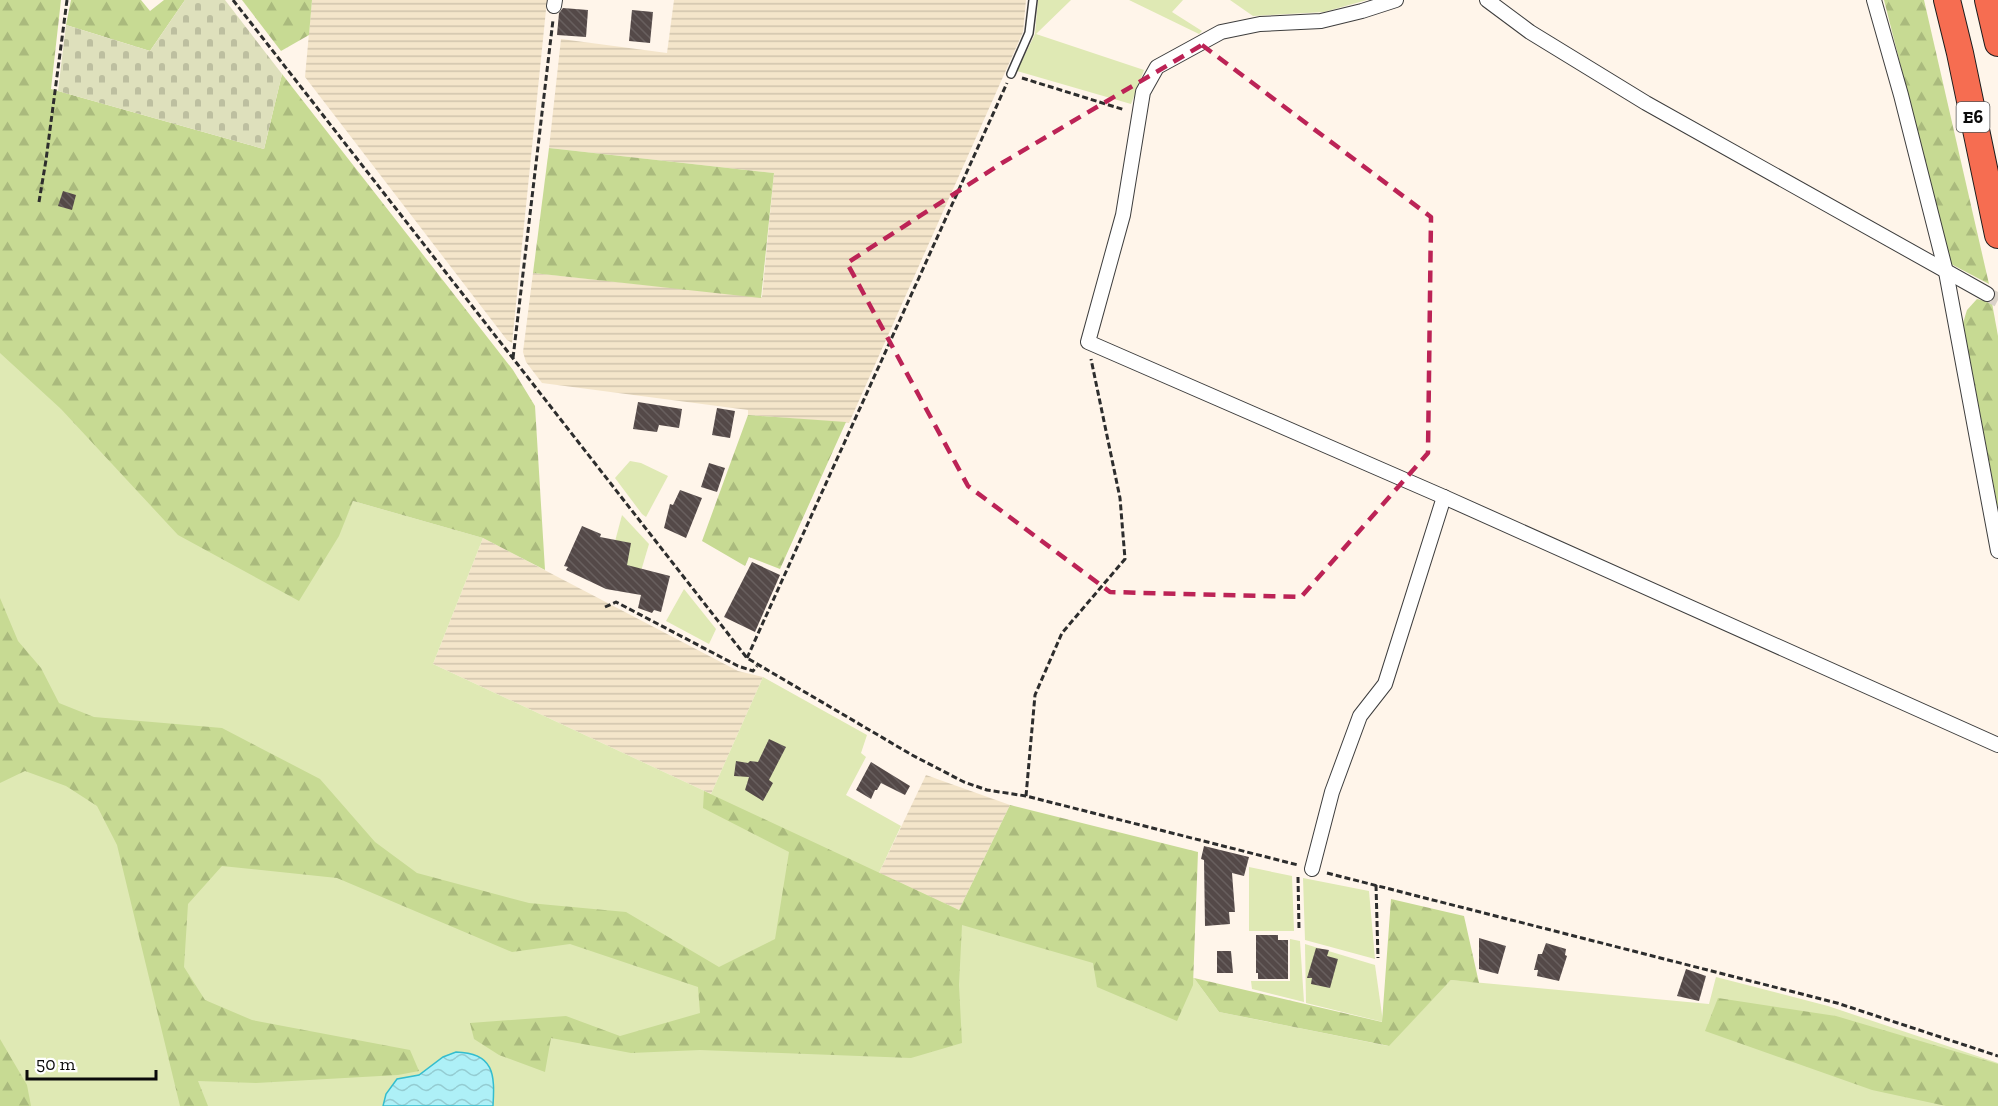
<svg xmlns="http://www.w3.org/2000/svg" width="1998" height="1106" viewBox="0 0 1998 1106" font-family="'Zilla Slab',serif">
  <defs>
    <pattern id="farmland-rules" width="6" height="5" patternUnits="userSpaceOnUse" patternTransform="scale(1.5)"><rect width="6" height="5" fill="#f4e5ca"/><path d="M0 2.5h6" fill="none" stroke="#d0c3ac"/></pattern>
    <pattern id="forest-firs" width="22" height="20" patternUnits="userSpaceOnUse" patternTransform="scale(1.5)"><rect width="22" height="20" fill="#c7da93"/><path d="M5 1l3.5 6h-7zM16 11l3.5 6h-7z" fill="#aaba7d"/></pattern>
    <pattern id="cemetery-stones" width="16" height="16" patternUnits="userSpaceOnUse" patternTransform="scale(1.5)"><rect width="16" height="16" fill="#dee0bc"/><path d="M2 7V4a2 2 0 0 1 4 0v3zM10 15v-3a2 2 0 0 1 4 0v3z" fill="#bdbfa0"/></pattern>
    <pattern id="water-waves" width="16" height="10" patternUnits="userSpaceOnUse" patternTransform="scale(1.5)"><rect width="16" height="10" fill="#aef0f7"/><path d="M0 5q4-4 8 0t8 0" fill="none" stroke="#94ccd2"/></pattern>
    <pattern id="building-back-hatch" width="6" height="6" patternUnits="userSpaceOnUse" patternTransform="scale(1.5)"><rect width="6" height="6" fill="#544948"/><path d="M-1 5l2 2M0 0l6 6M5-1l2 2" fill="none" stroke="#685f5e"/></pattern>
  </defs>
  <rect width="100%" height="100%" fill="#fff5ea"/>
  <g fill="url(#farmland-rules)">
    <path d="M312 0H547L512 343 507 340 305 77Z"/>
    <path d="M674 0H1026L1023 32 849 423 748 415V410L542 383 526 362 523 352 533 273 762 297 774 173 549 148 561 39 667 53Z"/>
    <path d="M483 538 738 671 763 677 711 794 433 664Z"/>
    <path d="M926 775 1010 805 959 910 879 873Z"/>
  </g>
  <g fill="#dfe9b4">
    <path d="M1038 0H1071L1036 34 1144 70 1131 104 1017 71 1035 34Z"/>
    <path d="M1129 0H1183L1172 12 1202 31 1199 34Z"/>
    <path d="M1230 0H1367L1324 12 1253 16Z"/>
    <path d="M0 286 338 535 353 501 483 538 433 664 711 794 763 677 867 735 861 753 866 757 846 795 901 826 879 873 959 910 1194 978 1219 1012 1388 1046 1451 980 1709 1004 1716 977 1828 1006 1998 1063V1106H0Z"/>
    <path d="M630 461 641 463 668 476 646 517 642 514 615 478Z"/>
    <path d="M622 515 649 544 641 571 609 564Z"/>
    <path d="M684 589 716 629 709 644 666 621Z"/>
    <path d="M1249 867 1292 876 1294 931H1249Z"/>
    <path d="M1303 878 1369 891 1375 959 1305 940Z"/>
    <path d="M1290 939 1300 941 1304 1002 1252 989 1251 981H1290Z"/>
    <path d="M1305 944 1375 965 1383 1022 1306 1003Z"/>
  </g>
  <g fill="url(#forest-firs)">
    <path d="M0 0H61L51 89 264 149 282 74 513 370 535 406 545 570 483 538 353 501 339 536 299 601 178 535 61 409 0 353Z"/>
    <path d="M71 0H141L150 11 164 0H185L150 51 66 25Z"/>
    <path d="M242 0H312L309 35 281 51Z"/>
    <path d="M1884 0H1924L1989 284 1951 264Z"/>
    <path d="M549 148 774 173 761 298 533 273Z"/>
    <path d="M1977 299 1992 303 1998 336V509L1963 323 1967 310Z"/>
    <path d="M748 415 846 422 780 569 749 557 745 566 702 541Z"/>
    <path d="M0 598 18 641 41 668 59 703 94 717 222 728 320 779 375 842 417 873 529 903 626 912 719 967 775 939 789 852 703 808 704 791 959 910 1010 805 1198 852 1193 985 1177 1021 1097 987 1093 963 962 925 959 985 962 1043 911 1058 700 1050 631 1053 551 1038 545 1072 499 1055 474 1039 470 1023 566 1016 620 1036 700 1013 698 987 570 944 512 952 337 878 222 866 188 904 184 967 205 1000 252 1020 410 1050 419 1071 398 1075 256 1083 198 1081 208 1106H180L117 845 97 806 66 786 25 771 0 783Z"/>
    <path d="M1391 899 1464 916 1479 983 1451 980 1389 1046 1219 1012 1194 978 1382 1022Z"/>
    <path d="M1718 998 1836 1016 1998 1064V1106H1946L1872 1090 1705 1031Z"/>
    <path d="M0 1039 27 1085 31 1106H0Z"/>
  </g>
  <path fill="url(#cemetery-stones)" d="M185 0H225L282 74 264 149 58 91 66 25 150 51Z"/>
  <path fill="url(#water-waves)" stroke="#34bdce" stroke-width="1.5" d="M456 1052C494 1053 495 1074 493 1106H383L386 1094 397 1079 419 1075 443 1057Z"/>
  <g fill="url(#building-back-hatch)">
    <path d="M563 8 588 10 586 37 557 35 559 13Z"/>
    <path d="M632 10 653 12 650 43 629 41Z"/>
    <path d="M63 191 76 195 72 210 58 206Z"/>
    <path d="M638 402 682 409 679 428 659 425 657 432 633 429Z"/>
    <path d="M717 408 735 411 730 438 712 435Z"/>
    <path d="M709 463 725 468 717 492 701 487Z"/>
    <path d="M680 490 702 498 686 538 664 528 670 504 673 505Z"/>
    <path d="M582 526 601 534 600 537 631 543 627 565 670 576 661 612 654 610 652 613 638 608 641 595 606 589 566 570 568 567 564 566Z"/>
    <path d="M752 562 780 575 755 632 724 617Z"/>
    <path d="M769 739 786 747 769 780 773 783 763 801 745 790 749 777 734 776 736 761 748 763 750 761 758 762Z"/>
    <path d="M871 762 910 786 905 795 881 783 877 790H875L871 799 856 790Z"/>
    <path d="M1204 846 1249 857 1244 876 1232 873 1235 912H1229L1230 924 1205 926 1204 860 1201 859Z"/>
    <path d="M1256 935H1278V940H1288V979H1258V973H1256Z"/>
    <path d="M1479 938 1506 946 1498 974 1479 969Z"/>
    <path d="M1546 943 1566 949 1565 955 1567 956 1559 981 1537 976 1538 970H1534L1538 954H1542Z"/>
    <path d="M1316 948 1329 950 1327 956 1338 959 1330 988 1311 984 1312 978H1307Z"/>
    <path d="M1217 951H1231L1233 973H1217Z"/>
    <path d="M1686 969 1706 976 1699 1001 1677 996Z"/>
  </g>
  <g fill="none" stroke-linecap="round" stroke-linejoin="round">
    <path stroke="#dad2c9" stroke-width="14" stroke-dasharray="14 7" stroke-linecap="butt" d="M1987 294 1998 300"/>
    <g stroke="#3e3e3e" stroke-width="10">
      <path id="service" d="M1011 74 1029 33 1033 0"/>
    </g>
    <g stroke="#3e3e3e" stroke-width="16">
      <g id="minor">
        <path d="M1396 0 1362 11 1321 21 1260 24 1221 32 1157 67 1143 92 1123 215 1088 342 1444 497 1998 745"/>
        <path d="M1487 0 1530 32 1646 103 1987 294"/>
        <path d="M1874 0 1901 95 1946 272 1998 551"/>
        <path d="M554 6 555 0"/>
        <path d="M1312 869 1332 792 1360 716 1385 684 1444 497"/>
      </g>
    </g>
    <g stroke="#1c1c1c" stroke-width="28">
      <g id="motorway">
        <path d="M1947 0 1960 53 1998 235"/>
        <path d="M1988 0 1998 43"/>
      </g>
    </g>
    <g stroke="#2d2d2d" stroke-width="3" stroke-dasharray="6 3" stroke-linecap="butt">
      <path d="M233 0 747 658 912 755 964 782 987 790 1026 796 1298 865"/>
      <path d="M1022 78 1125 110"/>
      <path d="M39 202 46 160 67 0"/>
      <path d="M513 358 553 20"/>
      <path d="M605 607 616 602 738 666 753 671 757 666"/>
      <path d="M747 658 1007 83"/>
      <path d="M1026 796 1035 695 1062 633 1125 559 1120 498 1091 359"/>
      <path d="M1327 873 1837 1003 1998 1056"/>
      <path d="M1298 877 1299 929"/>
      <path d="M1376 885 1378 958"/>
    </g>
    <use href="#service" stroke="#fff" stroke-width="7"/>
    <use href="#minor" stroke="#fff" stroke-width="14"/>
    <use href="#motorway" stroke="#f66d51" stroke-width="26"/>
  </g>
  <path fill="none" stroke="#bc2356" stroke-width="4.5" stroke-dasharray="12 8" stroke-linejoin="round" d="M1202 45 1431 217 1428 453 1301 597 1110 592 968 486 847 263 1002 163Z"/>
  <g text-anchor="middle" stroke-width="6" stroke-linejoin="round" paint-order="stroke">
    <rect fill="#fff" stroke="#545454" stroke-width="1.5" x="1956.5" y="102" width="33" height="30" rx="4.5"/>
    <g font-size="18" font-weight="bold" fill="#0b0b0b">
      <text x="1973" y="123">E6</text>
    </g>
  </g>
  <path d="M27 1070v9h129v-9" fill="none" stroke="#0b0b0b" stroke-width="3"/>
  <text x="36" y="1070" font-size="18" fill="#0b0b0b" stroke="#ffffff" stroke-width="4.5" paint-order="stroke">50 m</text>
</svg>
